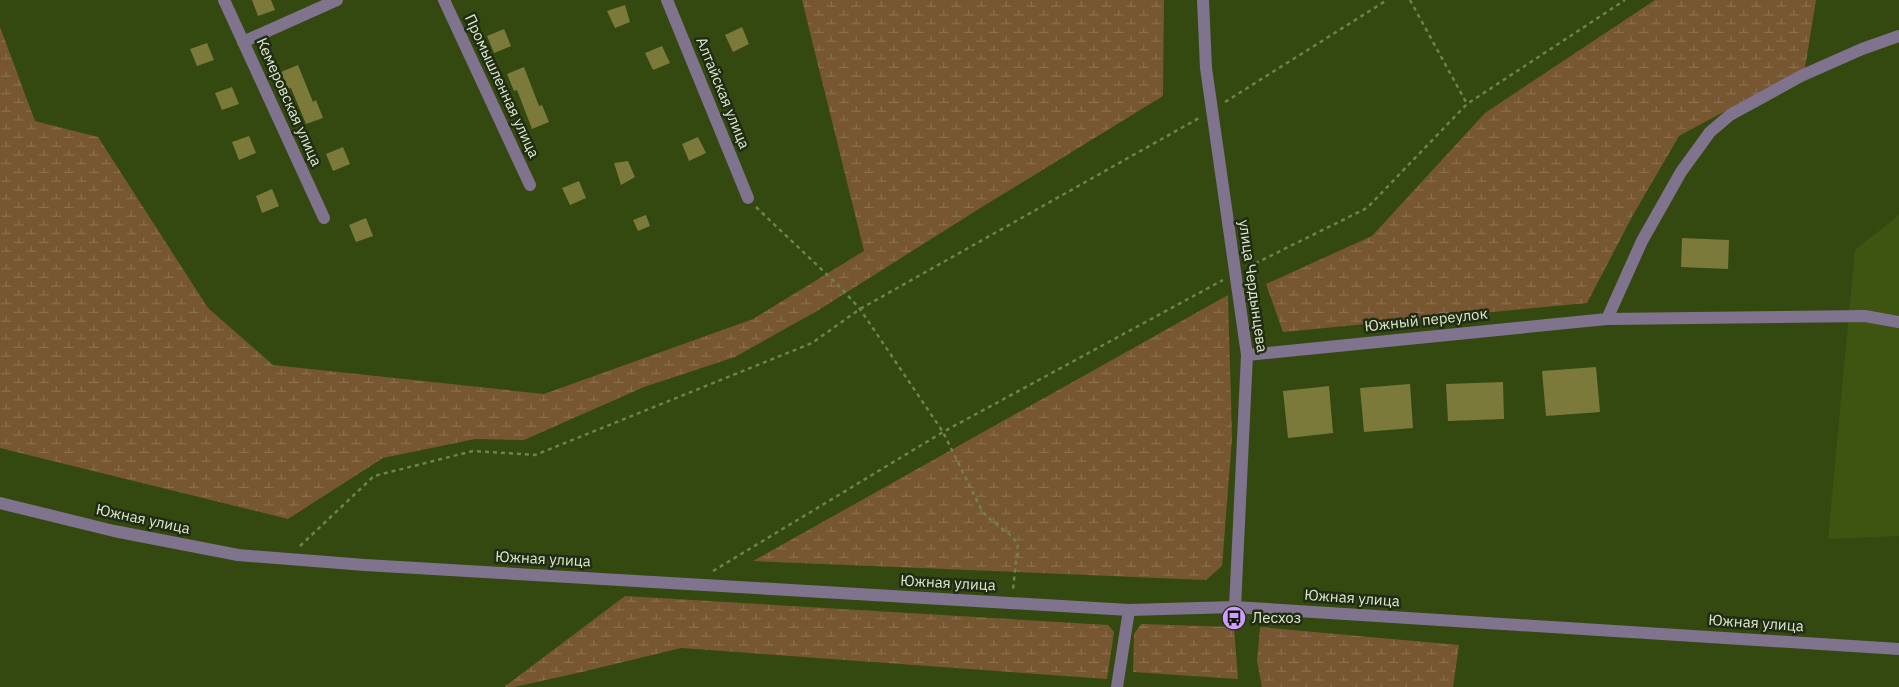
<svg xmlns="http://www.w3.org/2000/svg" width="1899" height="687" viewBox="0 0 1899 687" font-family="'IBM Plex Sans',sans-serif">
  <defs>
    <pattern id="wetland-marsh" width="20" height="14" patternUnits="userSpaceOnUse" patternTransform="scale(1.25)"><rect width="20" height="14" fill="#775632"/><path d="M1 5h8M5 5V1M11 12h8M15 12V8" fill="none" stroke="#8a6e4e"/></pattern>
  </defs>
  <rect width="100%" height="100%" fill="#34490f"/>
  <path fill="#3d5511" d="M1899 215V536L1828 539 1855 250Z"/>
  <g fill="url(#wetland-marsh)">
    <path d="M802 0H1164L1163 96 982 207 817 311 735 357 644 387 524 440 475 439 383 458 288 519 0 448V27L35 121 98 137 208 308 273 365 544 394 753 319 864 251Z"/>
    <path d="M1655 0H1816L1805 68 1679 136 1633 215 1587 303 1283 332 1266 284 1372 236 1485 113Z"/>
    <path d="M1228 295 1232 438 1222 566 1206 580 753 561Z"/>
    <path d="M625 596 1108 625 1114 632 1107 679 681 648 582 672 514 687H504Z"/>
    <path d="M1141 624 1234 627 1238 679 1133 672 1134 634Z"/>
    <path d="M1260 627 1459 645 1453 687H1262L1257 661Z"/>
  </g>
  <g fill="#7c7a3a">
    <path d="M252 0H271L275 10 258 16Z"/>
    <path d="M625 5 630 22 615 28 607 11Z"/>
    <path d="M742 27 749 44 733 52 725 35Z"/>
    <path d="M504 29 511 46 494 53 487 36Z"/>
    <path d="M207 43 214 60 197 66 190 49Z"/>
    <path d="M662 46 670 63 653 70 645 53Z"/>
    <path d="M298 65 313 102 316 100 323 118 306 124 291 88 288 89 281 72Z"/>
    <path d="M524 67 539 106 542 105 549 122 532 129 517 90 514 91 507 74Z"/>
    <path d="M232 87 239 104 222 110 215 93Z"/>
    <path d="M249 136 256 153 239 160 232 142Z"/>
    <path d="M698 137 706 153 689 161 682 144Z"/>
    <path d="M343 147 350 164 333 171 326 154Z"/>
    <path d="M628 161 635 177 621 185 614 163Z"/>
    <path d="M579 181 586 198 570 205 562 188Z"/>
    <path d="M272 189 279 206 262 213 256 196Z"/>
    <path d="M646 215 650 226 638 231 633 220Z"/>
    <path d="M366 218 373 236 356 242 349 225Z"/>
    <path d="M1682 238 1729 240 1728 269 1681 267Z"/>
    <path d="M1596 367 1600 412 1546 416 1542 371Z"/>
    <path d="M1503 382 1504 419 1448 421 1446 384Z"/>
    <path d="M1410 384 1413 428 1364 432 1360 388Z"/>
    <path d="M1329 386 1333 433 1288 438 1283 391Z"/>
  </g>
  <g fill="none" stroke-linecap="round" stroke-linejoin="round">
    <g stroke="#6e8151" stroke-width="2.5" stroke-dasharray="4 4" stroke-linecap="butt">
      <path d="M1410 0 1467 104"/>
      <path d="M1225 102 1387 0"/>
      <path d="M756 207 841 288 860 309 943 432 982 511C993 524 1008 530 1018 544L1013 589"/>
      <path d="M1248 267 1367 208 1467 104 1625 0"/>
      <path d="M300 546 374 476 473 451 535 455 812 343 860 309 1199 118"/>
      <path d="M713 571 943 432 1223 280"/>
    </g>
    <g stroke="#80738d" stroke-width="12">
      <path d="M224 0 324 218"/>
      <path d="M444 0 530 185"/>
      <path d="M667 0 748 198"/>
      <path d="M1203 0 1206 68 1247 355 1235 607"/>
      <path d="M243 42 337 0"/>
      <path d="M1607 319 1642 241 1681 172 1710 132 1730 115 1801 76 1862 49 1899 36"/>
      <path d="M1247 355 1607 319 1865 316 1899 322"/>
      <path d="M0 503 114 531 238 555 365 565 1129 610 1235 607 1899 649"/>
      <path d="M1117 687 1129 610"/>
    </g>
  </g>
  <defs>
    <g id="bus-disc" transform="scale(1.25)"><circle r="9.5" fill="#d09dfe" stroke="#222c14"/><path d="M-5-6H5V4H4V6H2V4H-2V6H-4V4H-5ZM-3.5-4V0h7V-4ZM-3.5 1.2v1.5H-2V1.2ZM2 1.2v1.5H3.5V1.2Z" fill="#111"/></g>
  </defs>
  <g fill-rule="evenodd">
    <use href="#bus-disc" x="1234" y="618"/>
  </g>
  <g text-anchor="middle" stroke-width="5" stroke-linejoin="round" paint-order="stroke">
    <g font-size="15" fill="#dbe9ca" stroke="#222c14">
      <text transform="translate(502 86) rotate(65)" y="5">Промышленная улица</text>
      <text transform="translate(723 93) rotate(68)" y="5">Алтайская улица</text>
      <text transform="translate(289 102) rotate(66)" y="5">Кемеровская улица</text>
      <text transform="translate(1253 286) rotate(82)" y="5">улица Чердынцева</text>
      <text transform="translate(1426 320) rotate(-6)" y="5">Южный переулок</text>
      <text transform="translate(143 519) rotate(12)" y="5">Южная улица</text>
      <text transform="translate(543 559) rotate(3)" y="5">Южная улица</text>
      <text transform="translate(948 583) rotate(3)" y="5">Южная улица</text>
      <text transform="translate(1352 598) rotate(4)" y="5">Южная улица</text>
      <text transform="translate(1756 623) rotate(4)" y="5">Южная улица</text>
    </g>
    <g font-size="15" fill="#dbe9ca" stroke="#222c14" text-anchor="start">
      <text x="1252" y="623">Лесхоз</text>
    </g>
  </g>
</svg>
